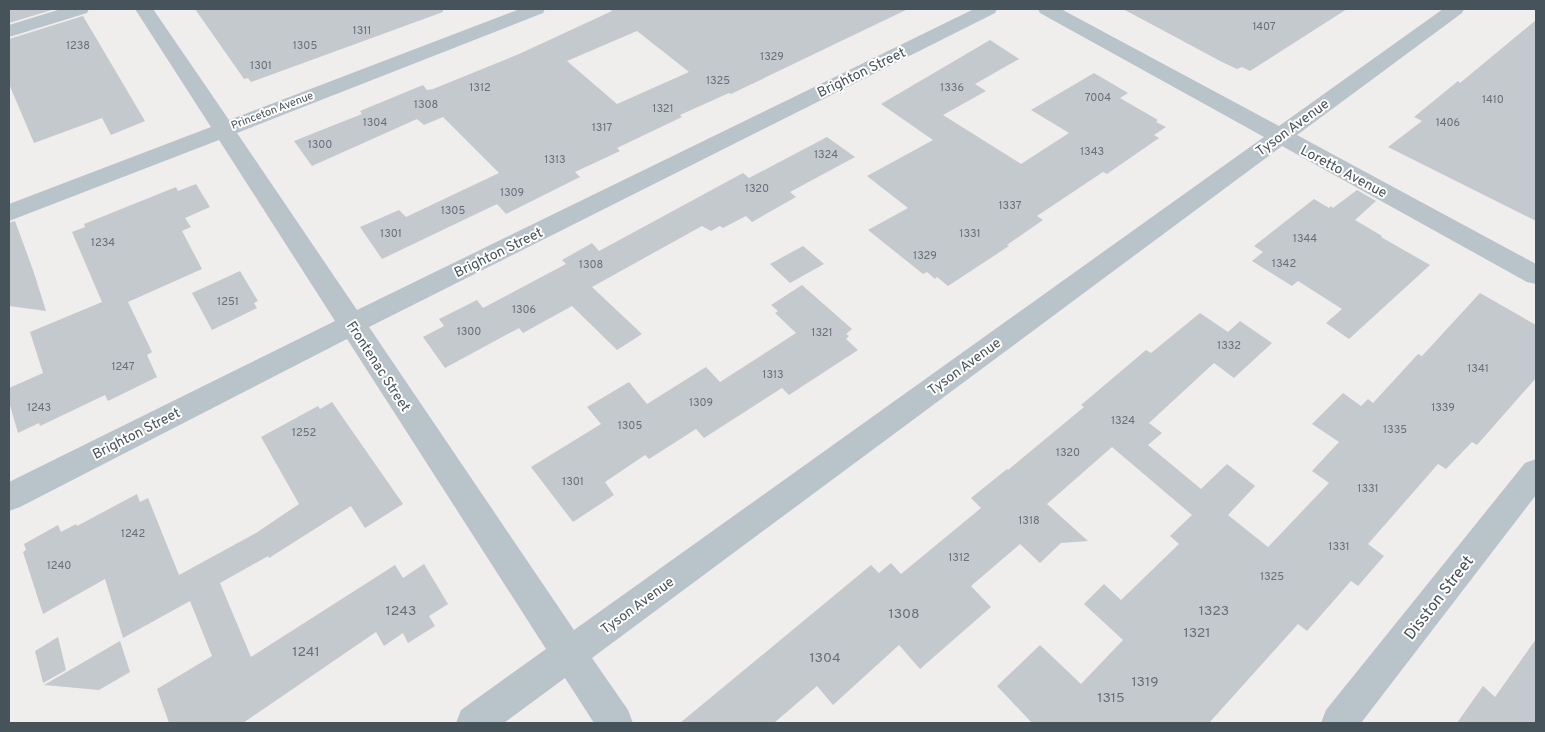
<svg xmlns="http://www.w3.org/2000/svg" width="1545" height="732" viewBox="0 0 1545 732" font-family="Overpass,sans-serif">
  <rect width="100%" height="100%" fill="#f0eded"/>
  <g fill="#c4c9cd" fill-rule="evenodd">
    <path d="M9 9H55L9 23Z"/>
    <path d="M195 9H443V12L251 82 248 78 244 79Z"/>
    <path d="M609 9H908L731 94 729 93 680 115 682 117 617 148 620 151 575 172 580 177 506 214 497 204 382 259 360 227 399 210 406 217 499 173 443 117 424 125 417 119 312 166 294 141 362 114 360 111 423 85 427 90 433 89 519 54 612 11ZM637 31 689 72 617 104 567 61Z"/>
    <path d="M1123 9H1347L1250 71 1242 67 1237 69 1222 62Z"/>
    <path d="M83 16 145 121 111 135 102 118 34 143 9 84V39Z"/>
    <path d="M1536 20V221L1388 147 1422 121 1414 117 1458 81 1460 83Z"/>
    <path d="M990 40 1019 59 975 84 986 91 943 115 1021 164 1069 133 1031 110 1094 73 1128 93 1120 98 1158 120 1156 122 1166 127 1154 135 1159 138 1107 174 1103 172 1037 216 1043 220 1007 245 1009 246 948 286 937 277 935 279 927 272 923 274 868 230 908 208 867 176 933 140 881 104Z"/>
    <path d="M827 137 855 157 790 192 796 197 752 222 746 216 723 228 720 226 711 231 702 226 592 287 642 334 617 350 572 306 523 333 519 328 445 368 423 337 444 326 439 319 477 300 483 308 566 264 562 260 592 243 599 251 743 173 749 178Z"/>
    <path d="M196 184 210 207 185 218 191 227 182 231 202 269 128 302 152 352 147 355 157 377 108 401 105 395 40 426 39 423 18 433 9 402V388L43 373 30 332 102 302 72 232 85 227 84 224 176 187 178 191Z"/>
    <path d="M1357 190 1376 201 1355 220 1382 236 1381 237 1430 265 1349 339 1326 323 1342 309 1298 281 1292 286 1252 261 1263 252 1254 246 1314 199 1329 208 1331 206 1333 208Z"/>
    <path d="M15 221 33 270 46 311 9 306V223Z"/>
    <path d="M803 246 824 264 790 283 770 264Z"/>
    <path d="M240 271 258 301 254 303 257 308 212 330 192 293Z"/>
    <path d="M802 285 852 329 846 334 849 336 846 339 858 350 789 395 782 388 704 438 696 429 649 459 645 455 605 482 614 495 573 522 531 467 601 424 587 407 629 382 647 404 706 367 720 382 796 333 775 313 778 311 771 305Z"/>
    <path d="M1480 293 1536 325V378L1477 445 1472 442 1446 469 1438 464 1368 544 1384 556 1358 586 1351 581 1307 631 1298 624 1209 723H1032L997 686 1040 645 1081 684 1123 640 1084 604 1104 584 1121 600 1179 544 1170 536 1192 515 1112 447 1047 504 1088 541 1061 543 1040 563 1020 544 971 586 991 607 920 669 899 645 833 705 817 686 774 723H680L871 565 879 573 891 563 901 574 981 508 971 498 1007 469 1008 470 1084 407 1081 405 1146 350 1151 353 1200 313 1228 332 1240 321 1272 343 1234 378 1214 363 1149 423 1162 433 1148 445 1201 489 1227 464 1255 486 1228 515 1268 547 1329 483 1312 471 1339 442 1312 424 1343 393 1361 406 1368 399 1373 403 1418 354 1422 356Z"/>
    <path d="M332 402 403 504 365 528 351 506 269 558 268 556 220 583 251 657 395 565 403 578 424 564 448 604 429 616 435 626 408 643 403 633 384 646 376 632 243 723H169L157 689 212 656 190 601 123 638 105 579 43 614 23 552 26 550 24 544 58 525 61 532 76 524 77 526 137 494 140 502 148 498 179 575 256 533 299 504 261 437 318 406 320 409Z"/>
    <path d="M58 637 66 670 43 683 35 651Z"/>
    <path d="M1536 639V723H1457L1483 686 1495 697Z"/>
    <path d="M120 641 130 672 99 690 44 685Z"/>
  </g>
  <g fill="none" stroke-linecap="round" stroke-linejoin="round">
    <g fill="#b9c3ca" fill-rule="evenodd">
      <path d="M61 9H89L87 13 9 37V25Z"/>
      <path d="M135 9H153L229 120 520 9H545L543 13 237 133 357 310 974 9H997L995 13 369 327 574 630 1264 137 1040 13 1038 9H1061L1279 126 1443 9H1464L1462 13 1297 135 1536 264V284L1527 282 1282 146 592 658 628 710 633 723H594L565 678 504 723H456L461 710 546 649 347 339 20 507 9 511V482L335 321 219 140 9 221V204L211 127Z"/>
      <path d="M1536 459V495L1361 723H1321L1326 710 1525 463Z"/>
    </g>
  </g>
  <g text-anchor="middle" stroke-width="4" stroke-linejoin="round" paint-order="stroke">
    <g font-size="11" fill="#667077">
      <text x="1264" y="30">1407</text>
      <text x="362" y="34">1311</text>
      <text x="78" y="49">1238</text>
      <text x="305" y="49">1305</text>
      <text x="772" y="60">1329</text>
      <text x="261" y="69">1301</text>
      <text x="718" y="84">1325</text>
      <text x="480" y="91">1312</text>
      <text x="952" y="91">1336</text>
      <text x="1098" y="101">7004</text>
      <text x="1493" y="103">1410</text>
      <text x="426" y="108">1308</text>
      <text x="663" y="112">1321</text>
      <text x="375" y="126">1304</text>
      <text x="1448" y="126">1406</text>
      <text x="602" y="131">1317</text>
      <text x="320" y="148">1300</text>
      <text x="1092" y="155">1343</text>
      <text x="826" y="158">1324</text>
      <text x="555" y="163">1313</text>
      <text x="757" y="192">1320</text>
      <text x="512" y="196">1309</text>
      <text x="1010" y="209">1337</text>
      <text x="453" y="214">1305</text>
      <text x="391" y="237">1301</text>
      <text x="970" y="237">1331</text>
      <text x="1305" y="242">1344</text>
      <text x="103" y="246">1234</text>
      <text x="925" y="259">1329</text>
      <text x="1284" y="267">1342</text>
      <text x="591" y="268">1308</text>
      <text x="228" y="305">1251</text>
      <text x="524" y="313">1306</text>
      <text x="469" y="335">1300</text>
      <text x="822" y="336">1321</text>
      <text x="1229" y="349">1332</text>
      <text x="123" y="370">1247</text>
      <text x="1478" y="372">1341</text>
      <text x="773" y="378">1313</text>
      <text x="701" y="406">1309</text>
      <text x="39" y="411">1243</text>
      <text x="1443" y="411">1339</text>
      <text x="1123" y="424">1324</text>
      <text x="630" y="429">1305</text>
      <text x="1395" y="433">1335</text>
      <text x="304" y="436">1252</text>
      <text x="1068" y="456">1320</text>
      <text x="573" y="485">1301</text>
      <text x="1368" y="492">1331</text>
      <text x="1029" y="524">1318</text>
      <text x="133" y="537">1242</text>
      <text x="1339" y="550">1331</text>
      <text x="959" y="561">1312</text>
      <text x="59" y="569">1240</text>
      <text x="1272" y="580">1325</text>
    </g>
    <g font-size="11" fill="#46535a" stroke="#fff">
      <text transform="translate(272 110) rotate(-21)" y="4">Princeton Avenue</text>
    </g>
    <g font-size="14" fill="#46535a" stroke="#fff">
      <text transform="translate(861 72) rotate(-26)" y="5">Brighton Street</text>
      <text transform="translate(1292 127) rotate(-36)" y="5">Tyson Avenue</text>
      <text transform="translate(1344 171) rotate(28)" y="5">Loretto Avenue</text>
      <text transform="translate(498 252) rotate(-26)" y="5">Brighton Street</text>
      <text transform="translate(379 366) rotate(57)" y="5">Frontenac Street</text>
      <text transform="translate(964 366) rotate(-36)" y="5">Tyson Avenue</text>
      <text transform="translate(136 433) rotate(-27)" y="5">Brighton Street</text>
      <text transform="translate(637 605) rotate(-36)" y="5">Tyson Avenue</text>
    </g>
    <g font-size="14" fill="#667077">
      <text x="401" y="615">1243</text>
      <text x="1214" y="615">1323</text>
      <text x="904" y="618">1308</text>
      <text x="1197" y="637">1321</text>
      <text x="306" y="656">1241</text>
      <text x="825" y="662">1304</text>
      <text x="1145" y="686">1319</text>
      <text x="1111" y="702">1315</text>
    </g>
    <g font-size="16" fill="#46535a" stroke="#fff">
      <text transform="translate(1438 597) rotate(-52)" y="6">Disston Street</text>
    </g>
  </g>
  <rect width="1545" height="732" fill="none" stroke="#46535a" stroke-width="20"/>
</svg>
